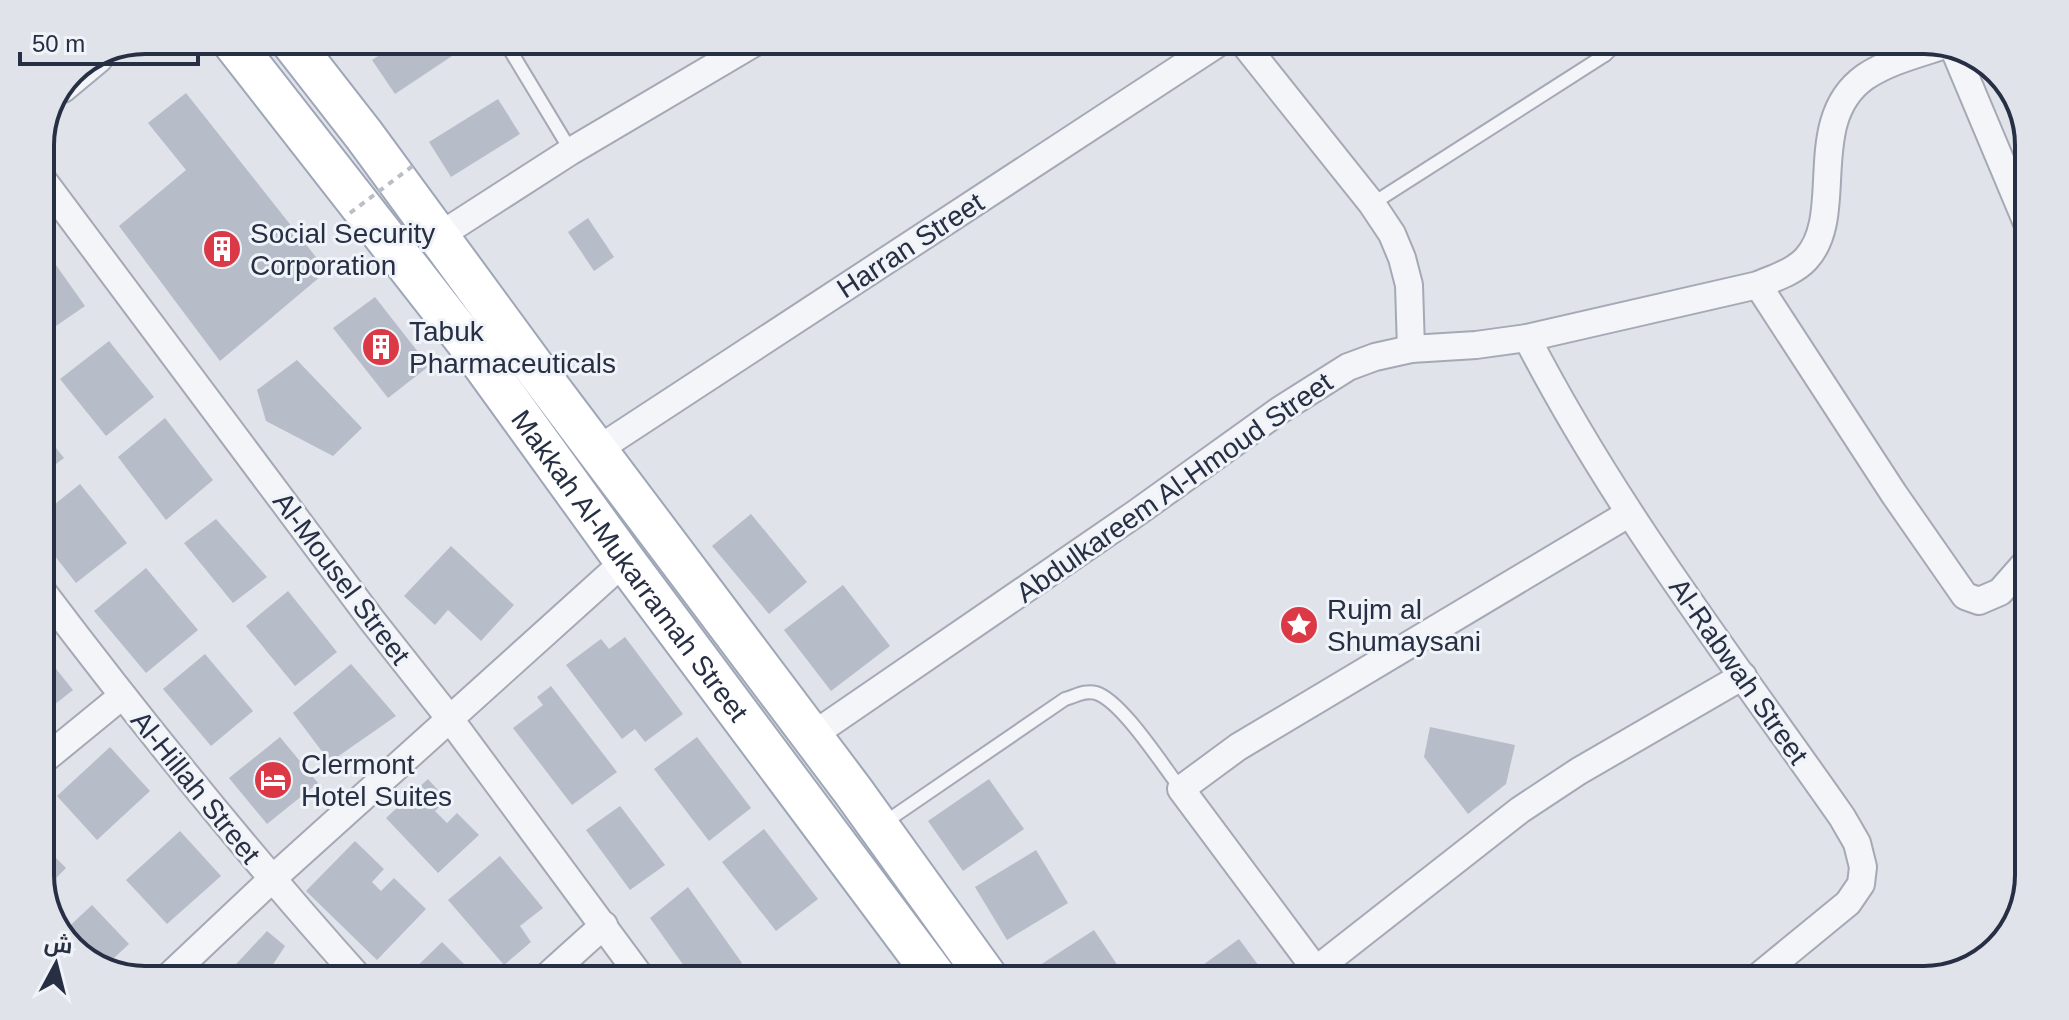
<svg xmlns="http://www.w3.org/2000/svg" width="2069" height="1020" viewBox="0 0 2069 1020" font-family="Arial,Cairo,sans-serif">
  <rect width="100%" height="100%" fill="#e0e3ea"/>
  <g fill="#b7bcc9">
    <path d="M403 40H463L467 46 395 94 372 60Z"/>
    <path d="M186 93 327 271 220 361 119 226 186 170 148 123Z"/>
    <path d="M498 99 520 134 451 177 429 142Z"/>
    <path d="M588 218 614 257 594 271 568 232Z"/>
    <path d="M56 265 85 306 40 337V276Z"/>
    <path d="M375 297 429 366 388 398 333 328Z"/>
    <path d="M109 341 154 397 106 436 60 379Z"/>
    <path d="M297 360 362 428 333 456 266 421 257 390Z"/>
    <path d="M165 418 213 480 166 520 118 457Z"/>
    <path d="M40 428 64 458 40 476Z"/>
    <path d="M80 484 127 543 76 583 40 537V516Z"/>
    <path d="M751 514 807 582 769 614 712 546Z"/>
    <path d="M216 519 267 577 233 603 184 543Z"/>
    <path d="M451 546 514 605 481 641 448 610 435 625 404 596Z"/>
    <path d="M146 568 198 630 146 673 94 611Z"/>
    <path d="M843 585 890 646 831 691 784 630Z"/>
    <path d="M288 591 337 652 295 686 246 626Z"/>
    <path d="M625 637 683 714 645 742 635 729 622 739 566 665 601 639 609 649Z"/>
    <path d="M40 649 73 690 40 716Z"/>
    <path d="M205 654 253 711 211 746 163 689Z"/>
    <path d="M351 664 396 716 330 762 293 713Z"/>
    <path d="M551 686 617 772 572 805 513 728 543 705 537 697Z"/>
    <path d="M1430 727 1515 745 1506 784 1468 814 1424 757Z"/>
    <path d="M280 737 318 783 267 824 229 778Z"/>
    <path d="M697 737 751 808 709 841 654 769Z"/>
    <path d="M110 747 150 791 97 840 57 796Z"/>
    <path d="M428 779 447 800 435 811 447 823 457 813 479 835 438 873 386 818Z"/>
    <path d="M989 779 1024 829 963 871 928 821Z"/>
    <path d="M620 806 665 865 630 890 586 830Z"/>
    <path d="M764 829 818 899 776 931 722 862Z"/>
    <path d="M180 831 221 876 167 924 126 880Z"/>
    <path d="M355 841 384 869 372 882 381 891 394 878 426 909 377 960 306 891Z"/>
    <path d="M40 842 66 868 43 891 40 882Z"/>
    <path d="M1036 850 1068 903 1007 940 975 887Z"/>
    <path d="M500 856 543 908 520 926 531 942 504 965 448 900Z"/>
    <path d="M688 887 742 963 718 980H694L650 918Z"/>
    <path d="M92 905 129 944 101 970 60 935Z"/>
    <path d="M1094 930 1120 969 1103 980H1042L1034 969Z"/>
    <path d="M267 931 285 946 263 980H229L224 977Z"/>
    <path d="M1239 939 1267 977 1263 980H1182Z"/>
    <path d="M442 942 480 980H403Z"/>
  </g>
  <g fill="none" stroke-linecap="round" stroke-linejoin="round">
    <g stroke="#a5a9b5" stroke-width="16">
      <g id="service">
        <path d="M504 40 571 151"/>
        <path d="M1594 40 1605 55"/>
        <path d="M1372 204 1605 55 1621 40"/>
        <path d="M881 825 1065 699C1076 696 1085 690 1096 693 1122 701 1163 766 1181 789"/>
      </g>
    </g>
    <g stroke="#a5a9b5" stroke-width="30">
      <g id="minor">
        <path d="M1241 40 1372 204 1392 234 1402 258 1409 285 1411 349"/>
        <path d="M1953 47 2029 228"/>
        <path d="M63 89 99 59"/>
        <path d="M40 176 371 619 450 719 643 980"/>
        <path d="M439 236 571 151 759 40"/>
        <path d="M1758 285 1894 494 1965 596 1979 601 2000 592 2029 559"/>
        <path d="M1527 338C1615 509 1733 661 1842 817L1857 843 1863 867 1861 884 1848 903 1754 980"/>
        <path d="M597 450 1223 40"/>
        <path d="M40 588C142 723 248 854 361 980"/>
        <path d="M810 737 1135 514 1280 410 1348 367 1375 357 1411 349 1476 345 1527 338 1758 285C1774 278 1794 272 1806 259 1847 215 1803 121 1865 77 1889 61 1918 54 1945 45"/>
        <path d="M40 763 122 696"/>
        <path d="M1316 970 1181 789 1238 747 1628 514"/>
        <path d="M165 980 271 880 625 561"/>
        <path d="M543 980 604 925"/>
        <path d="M1303 980 1520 810 1579 771 1743 676"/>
      </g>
    </g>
    <g stroke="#9ea6b7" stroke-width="44">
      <g id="primary">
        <path id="s1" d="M231 40 466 341 625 561 938 980"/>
        <path d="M290 40 364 135 540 375 853 791 989 980"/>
      </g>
    </g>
    <use href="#service" stroke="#f3f5f8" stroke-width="12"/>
    <use href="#minor" stroke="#f3f5f8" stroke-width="26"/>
    <use href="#primary" stroke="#fff" stroke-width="40"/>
    <path stroke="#babec6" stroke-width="4" stroke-dasharray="6 6" stroke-linecap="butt" d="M350 213 414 165"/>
  </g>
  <defs>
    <g id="building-disc" transform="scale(2)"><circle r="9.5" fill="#db3946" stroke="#f0f3f8"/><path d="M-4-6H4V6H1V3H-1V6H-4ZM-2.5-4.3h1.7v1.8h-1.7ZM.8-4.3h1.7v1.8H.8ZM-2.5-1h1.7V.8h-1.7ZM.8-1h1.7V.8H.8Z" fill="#fff"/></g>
    <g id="sight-disc" transform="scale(2)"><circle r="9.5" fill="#db3946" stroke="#f0f3f8"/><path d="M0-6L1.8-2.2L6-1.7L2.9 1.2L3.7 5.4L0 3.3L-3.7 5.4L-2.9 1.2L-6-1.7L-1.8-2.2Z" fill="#fff"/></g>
    <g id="hotel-disc" transform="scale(2)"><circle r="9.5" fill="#db3946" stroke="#f0f3f8"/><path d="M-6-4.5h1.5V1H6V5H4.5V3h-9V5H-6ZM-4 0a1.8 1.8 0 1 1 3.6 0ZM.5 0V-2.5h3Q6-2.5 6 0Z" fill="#fff"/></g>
  </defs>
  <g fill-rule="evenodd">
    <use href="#building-disc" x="222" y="249"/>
    <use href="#building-disc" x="381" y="347"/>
    <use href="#sight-disc" x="1299" y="625"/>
    <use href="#hotel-disc" x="273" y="780"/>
  </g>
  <g text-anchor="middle" stroke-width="6" stroke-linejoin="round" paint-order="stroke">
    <g font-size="28" fill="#272f44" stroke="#f0f3f8" text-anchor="start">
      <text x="250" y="243">Social Security<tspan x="250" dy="32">Corporation</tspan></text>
      <text x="409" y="341">Tabuk<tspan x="409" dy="32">Pharmaceuticals</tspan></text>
      <text x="1327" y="619">Rujm al<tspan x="1327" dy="32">Shumaysani</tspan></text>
      <text x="301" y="774">Clermont<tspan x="301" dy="32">Hotel Suites</tspan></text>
    </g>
    <g font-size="28" fill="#272f44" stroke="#f0f3f8">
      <text transform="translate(910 245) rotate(-33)" y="10">Harran Street</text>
      <text transform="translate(1174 487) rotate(-35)" y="10">Abdulkareem Al-Hmoud Street</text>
      <text dy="10" stroke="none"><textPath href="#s1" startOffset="660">Makkah Al-Mukarramah Street</textPath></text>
      <text transform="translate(342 578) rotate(53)" y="10">Al-Mousel Street</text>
      <text transform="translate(1739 671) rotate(55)" y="10">Al-Rabwah Street</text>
      <text transform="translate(196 787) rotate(51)" y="10">Al-Hillah Street</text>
    </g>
  </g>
  <path d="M0 0H2069V1020H0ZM145 54H1924A91 91 0 0 1 2015 145V875A91 91 0 0 1 1924 966H145A91 91 0 0 1 54 875V145A91 91 0 0 1 145 54Z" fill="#e0e3ea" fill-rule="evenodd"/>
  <path fill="none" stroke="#272f44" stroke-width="4" d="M145 54H1924A91 91 0 0 1 2015 145V875A91 91 0 0 1 1924 966H145A91 91 0 0 1 54 875V145A91 91 0 0 1 145 54Z"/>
  <g transform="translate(56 964) rotate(7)" stroke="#f0f3f8" stroke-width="6" paint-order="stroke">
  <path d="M0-6L14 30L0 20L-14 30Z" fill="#272f44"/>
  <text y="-12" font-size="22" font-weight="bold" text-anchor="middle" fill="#272f44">ش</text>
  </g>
  <path d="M20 52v12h178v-12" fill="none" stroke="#272f44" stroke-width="4"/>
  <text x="32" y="52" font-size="24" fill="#272f44" stroke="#f0f3f8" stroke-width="6" paint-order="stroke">50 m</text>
</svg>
